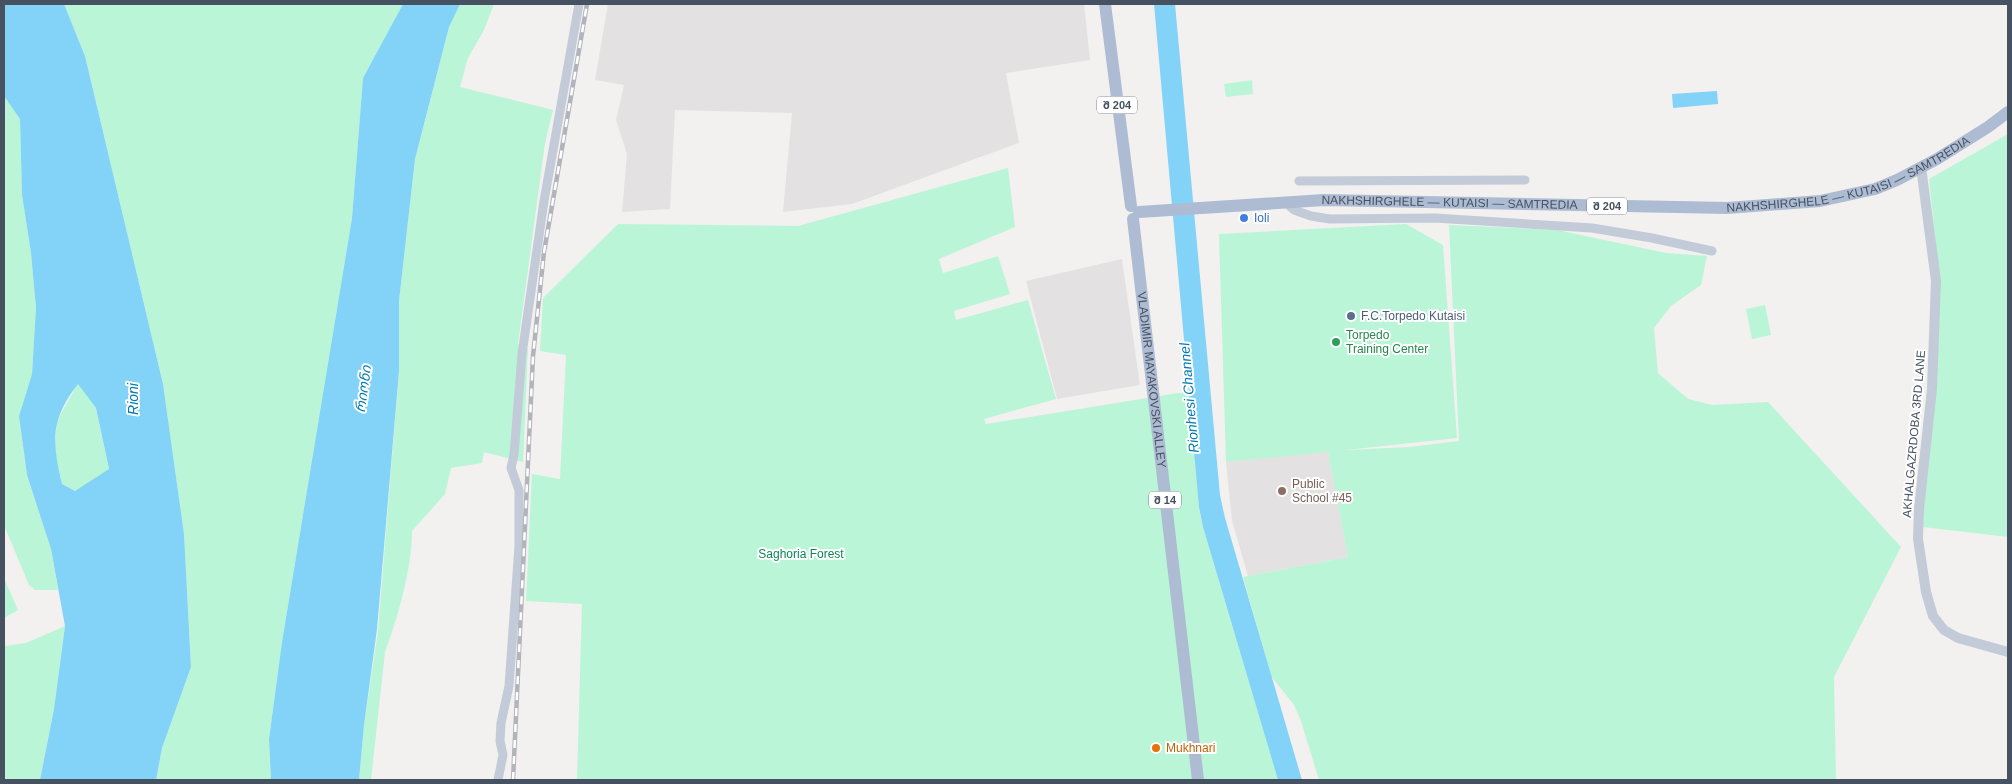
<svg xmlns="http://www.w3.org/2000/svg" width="2012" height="784" viewBox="0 0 2012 784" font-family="Arial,'Noto Sans Georgian',sans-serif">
  <rect width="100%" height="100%" fill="#f3f0f0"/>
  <g fill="#e4e1e2">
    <path d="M608 4H1084L1090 60 1006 73 1019 143 852 204 783 212 792 113 675 110 670 209 622 212 627 154 616 120 624 85 595 80Z"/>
    <path d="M1122 259 1140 385 1057 399 1026 281Z"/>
    <path d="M1328 451 1348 557 1248 576 1232 521 1226 462Z"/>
  </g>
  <g fill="#baf5d7">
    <path d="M64 4H403L363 78 352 218 282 642 269 739 271 780H156L162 748 191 667 184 534 163 384 85 56Z"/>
    <path d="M460 4H494L484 30 468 58 460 87 553 110 545 143 518 344 528 349 523 462 484 452 482 463 451 468 445 494 412 531C412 568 398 617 385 652L371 780H359L364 725 378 631 399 371V301L415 159 449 27Z"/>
    <path d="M1252 80 1253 94 1226 97 1224 84Z"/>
    <path d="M4 96 20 119 22 195 31 253 36 308 32 374 19 416 27 475 51 549 58 590H35L29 585 4 525Z"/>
    <path d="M2008 134V537L1923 527 1936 245 1929 179Z"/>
    <path d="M1008 168 1015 227 939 259 943 273 998 256 1010 294 954 311 956 320 1028 300 1056 399 984 419 986 424 1178 393H1190L1199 507 1203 527 1278 780H577L582 604 526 601 532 474 560 479 566 355 540 351 543 298 618 224 798 226Z"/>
    <path d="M1406 224 1443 245 1457 438 1346 450 1409 447 1459 441 1449 225 1557 230 1666 253 1707 256 1701 285 1671 306 1654 328 1658 373 1688 399 1712 405 1768 402 1901 547 1834 677 1836 780H1319L1301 721 1294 705 1271 676 1243 577 1348 557 1328 452 1226 462 1219 234Z"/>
    <path d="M1765 305 1771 335 1752 339 1746 309Z"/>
    <path d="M78 383 96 408 109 470 75 491 62 484 54 451 57 421Z"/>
    <path d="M4 578 18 610 4 618Z"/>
    <path d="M65 626 54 709 40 780H4V646L26 643Z"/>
  </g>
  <g fill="#82d3f7" fill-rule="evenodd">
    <path d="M4 4H64L85 56 163 384 184 534 191 667 162 748 156 780H40L54 709 65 626 51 549 27 475 19 416 32 374 36 308 31 253 22 195 20 119 4 96ZM78 384 96 408 109 469 75 491 62 484C52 442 50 420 78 384Z"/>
    <path d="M403 4H460L449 27 415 159 399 301V371L377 629 364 725 359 780H271L269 739 282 642 352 218 363 78Z"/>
    <path d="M1154 4H1175L1220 495 1225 518 1302 780H1278L1203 527 1199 507Z"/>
    <path d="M1717 91 1718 104 1673 108 1672 94Z"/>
  </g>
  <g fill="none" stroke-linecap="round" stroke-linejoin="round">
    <g stroke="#c2cbd7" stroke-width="9">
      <path d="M1299 181 1525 180"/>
      <path d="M1285 202 1294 210 1311 216 1330 219 1435 218 1592 228 1652 238 1712 251"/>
      <path d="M498 780 503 755 500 741 501 723 509 686 519 546V490L511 468 514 455 522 354 544 201 579 4"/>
    </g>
    <path stroke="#c2cbd7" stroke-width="10" d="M1921 167 1936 281 1932 389 1919 509 1918 539 1926 592 1933 616 1944 630 1958 638 2008 652"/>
    <g stroke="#adbcd2" stroke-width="12">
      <path d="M1105 4 1131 206"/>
      <path id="s1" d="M1139 212 1324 200 1727 208 1820 201 1875 189 1897 180 1937 159 1988 127 2008 112"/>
      <path id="s2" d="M1133 219 1198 780"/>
    </g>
    <g stroke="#b2b4bc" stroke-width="4.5">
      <path id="rail" d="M513 780 533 356 544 252 587 4"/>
    </g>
    <use href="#rail" stroke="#fff" stroke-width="2.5" stroke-dasharray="8" stroke-linecap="butt"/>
  </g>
  <circle fill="#3f7fe0" stroke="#fff" stroke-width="2" cx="1244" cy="218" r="5"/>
  <circle fill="#5c6f8a" stroke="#fff" stroke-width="2" cx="1351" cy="316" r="5"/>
  <circle fill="#2e9e5b" stroke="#fff" stroke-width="2" cx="1336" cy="342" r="5"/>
  <circle fill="#8d6e63" stroke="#fff" stroke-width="2" cx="1282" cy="491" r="5"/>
  <circle fill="#e8710a" stroke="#fff" stroke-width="2" cx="1156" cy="748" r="5"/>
  <g text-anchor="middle" stroke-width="4" stroke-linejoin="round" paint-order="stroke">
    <g fill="#fff" stroke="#7e8590" stroke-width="1">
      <rect x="1097" y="96.5" width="40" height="17" rx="4"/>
      <rect x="1587" y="197.5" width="40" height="17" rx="4"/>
      <rect x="1149" y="491.5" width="32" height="17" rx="4"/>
    </g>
    <g font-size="11" font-weight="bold" fill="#465161">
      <text x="1117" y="109">შ 204</text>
      <text x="1607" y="210">შ 204</text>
      <text x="1165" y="504">შ 14</text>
    </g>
    <g font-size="12" fill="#465161" stroke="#fff">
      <text dy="4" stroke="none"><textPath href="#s1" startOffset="716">NAKHSHIRGHELE — KUTAISI — SAMTREDIA</textPath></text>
      <text dy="4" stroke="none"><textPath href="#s1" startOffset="311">NAKHSHIRGHELE — KUTAISI — SAMTREDIA</textPath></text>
      <text dy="4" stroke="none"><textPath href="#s2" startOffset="162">VLADIMIR MAYAKOVSKI ALLEY</textPath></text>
      <text transform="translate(1914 434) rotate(-85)" y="4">AKHALGAZRDOBA 3RD LANE</text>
    </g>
    <g font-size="12" fill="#366cbe" stroke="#fff" text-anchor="start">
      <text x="1254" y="222">Ioli</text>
    </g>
    <g font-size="12" fill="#4e5e75" stroke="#fff" text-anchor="start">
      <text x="1361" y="320">F.C.Torpedo Kutaisi</text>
    </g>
    <g font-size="12" fill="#27864d" stroke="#fff" text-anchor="start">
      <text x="1346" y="339">Torpedo<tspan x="1346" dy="14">Training Center</tspan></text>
    </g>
    <g font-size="12" fill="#785e54" stroke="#fff" text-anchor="start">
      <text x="1292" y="488">Public<tspan x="1292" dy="14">School #45</tspan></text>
    </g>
    <g font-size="12" fill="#0c8755" stroke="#fff">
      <text x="801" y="558">Saghoria Forest</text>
    </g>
    <g font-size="12" fill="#c56008" stroke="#fff" text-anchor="start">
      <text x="1166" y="752">Mukhnari</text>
    </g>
    <g font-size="14" font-style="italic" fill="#017ab1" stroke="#fff">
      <text transform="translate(363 389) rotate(-82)" y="5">რიონი</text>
      <text transform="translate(1189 398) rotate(-95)" y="5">Rionhesi Channel</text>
      <text transform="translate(133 399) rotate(-90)" y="5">Rioni</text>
    </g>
  </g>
  <rect width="2012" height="784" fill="none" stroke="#465161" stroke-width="10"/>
</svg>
